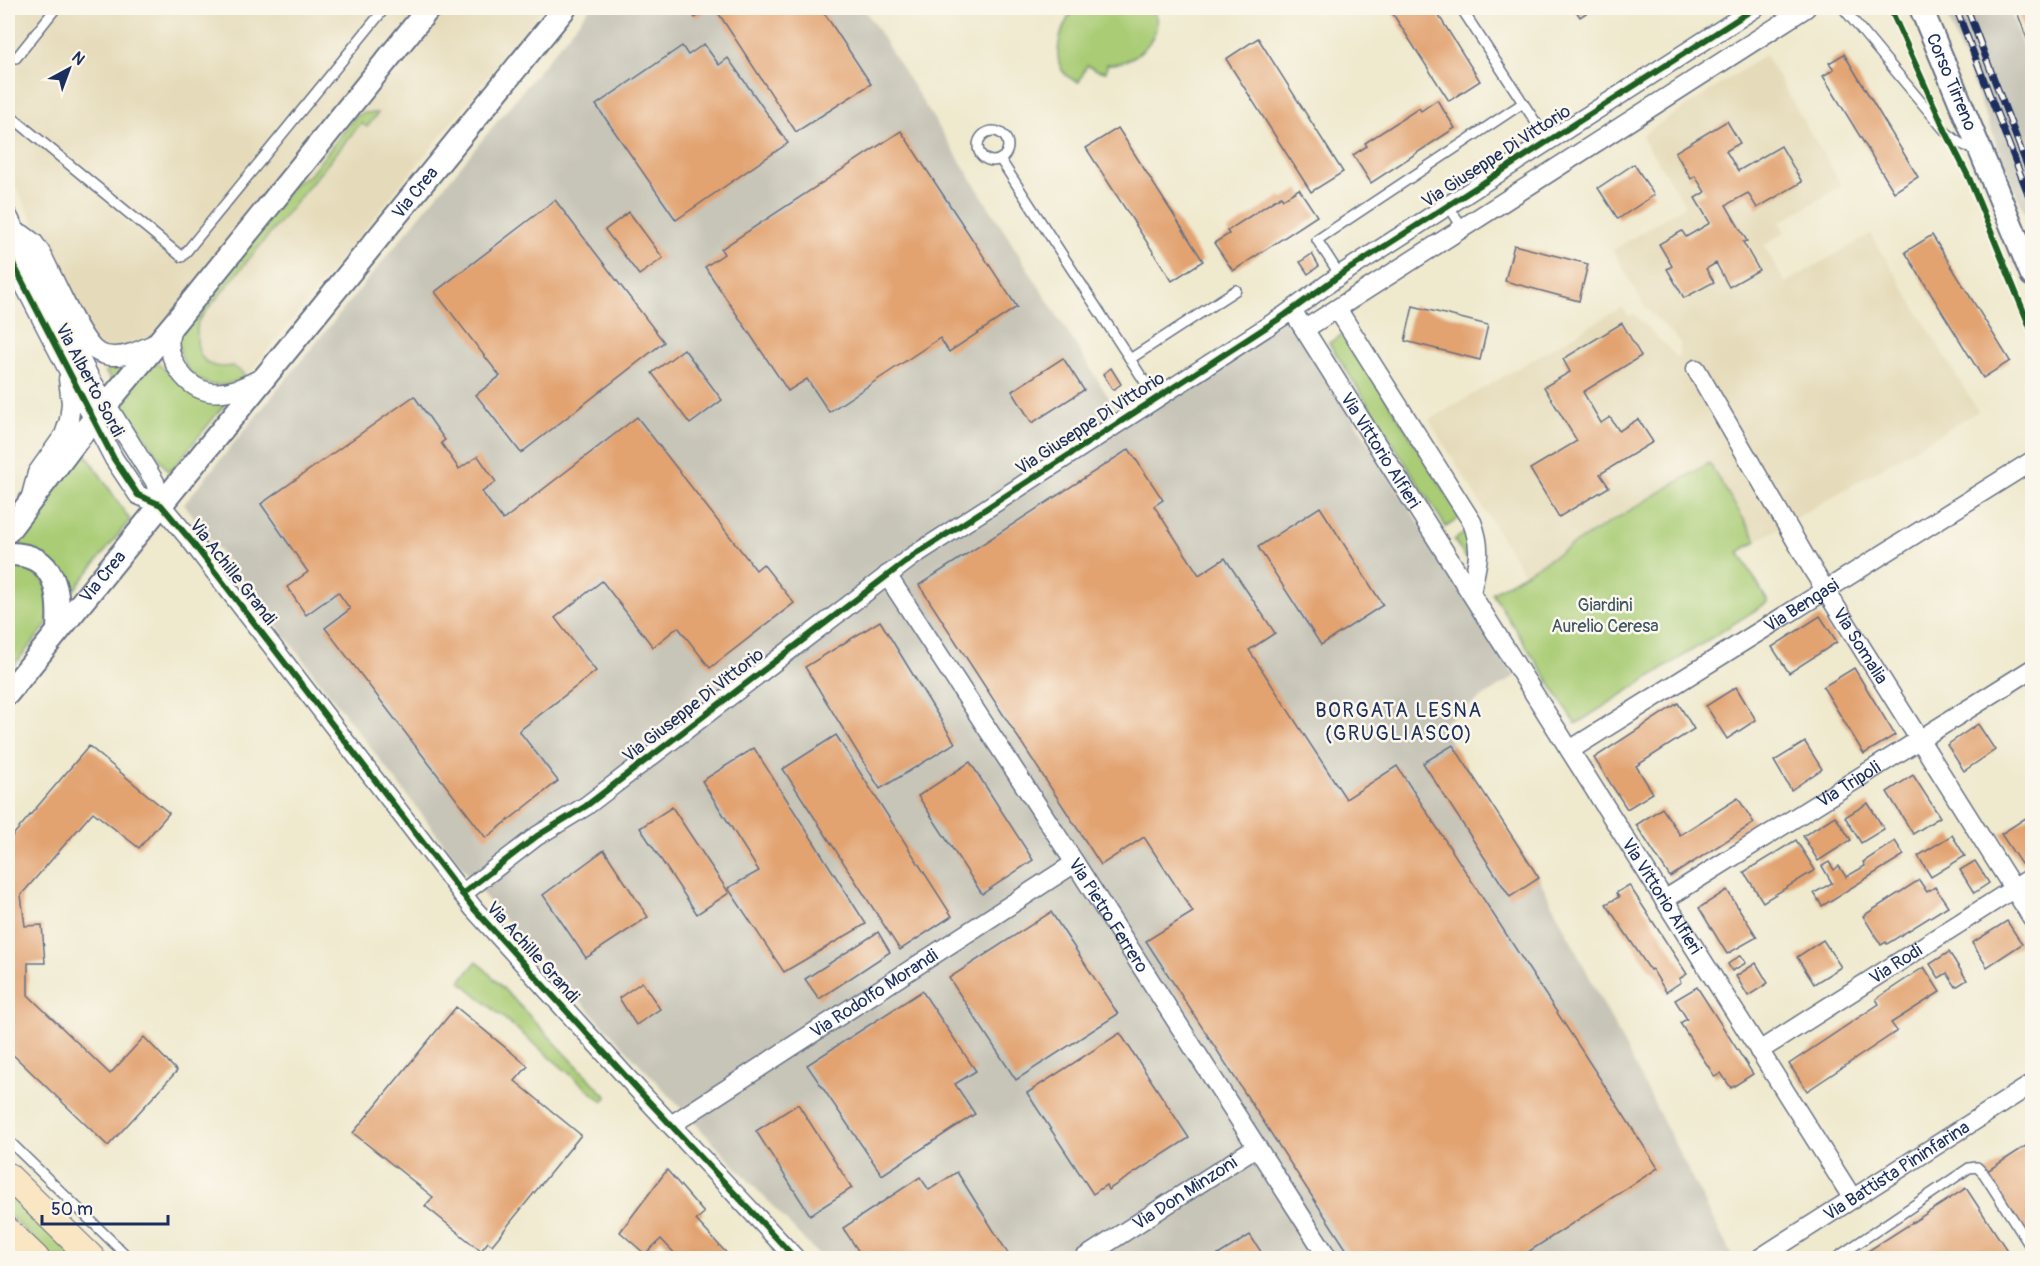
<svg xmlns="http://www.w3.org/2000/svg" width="2040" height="1266" viewBox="0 0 2040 1266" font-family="Pangolin,sans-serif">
  <rect width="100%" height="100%" fill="#fbf7ec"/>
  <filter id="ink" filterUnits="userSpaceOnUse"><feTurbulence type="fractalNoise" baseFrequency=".0167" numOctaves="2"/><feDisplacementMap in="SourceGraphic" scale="12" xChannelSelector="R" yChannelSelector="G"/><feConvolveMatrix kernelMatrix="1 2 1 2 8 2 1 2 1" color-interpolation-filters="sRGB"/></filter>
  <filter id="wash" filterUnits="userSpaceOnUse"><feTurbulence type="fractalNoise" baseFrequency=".008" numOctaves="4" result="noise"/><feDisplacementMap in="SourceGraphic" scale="24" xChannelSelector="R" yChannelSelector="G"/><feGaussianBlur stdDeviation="1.35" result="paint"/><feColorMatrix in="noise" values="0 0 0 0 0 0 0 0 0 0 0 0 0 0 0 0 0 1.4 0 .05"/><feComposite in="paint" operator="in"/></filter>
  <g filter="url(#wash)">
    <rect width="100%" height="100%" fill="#efe9ce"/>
    <g fill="#e5dbba">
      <path d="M8 8H543L169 473 103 374 88 329 8 171Z"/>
      <path d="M1765 55 1842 186 1780 222 1785 232 1764 246 1785 283 1871 234 1978 411 1757 541 1709 463 1524 574 1429 420 1622 307 1629 317 1634 314 1678 358 1681 343 1645 307 1613 250 1686 205 1641 136Z"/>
    </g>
    <g fill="#c7c5b8">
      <path d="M590 8H864L1124 422 1288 315 1515 676 1440 725 1539 878 1733 1258H821L492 906 184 504Z"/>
      <path d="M1944 8H2009L2032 73V231L2001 156Z"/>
    </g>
    <g fill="#a9cc75" stroke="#627e6a" stroke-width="1.5">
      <path d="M1074 8H1152C1170 34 1132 67 1107 64L1106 72 1096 70 1087 65 1079 82C1045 72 1059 30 1074 8Z"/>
      <path d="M363 113H378L367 127 361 123 198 321C194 349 199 372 233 366L243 373 245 378C238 380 230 384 223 385 192 387 179 362 178 336L294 183 310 175 355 117Z"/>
      <path d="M1345 333 1461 517 1446 527 1329 343Z"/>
      <path d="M133 358 113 382 106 372 115 362Z"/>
      <path d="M152 359 197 396 230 398 169 473 119 398Z"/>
      <path d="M80 445 130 520 68 598 8 546V542Z"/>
      <path d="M1709 463 1757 541 1739 552 1768 602 1576 724 1492 593Z"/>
      <path d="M1469 530 1472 554 1466 558 1454 540Z"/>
      <path d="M8 563 30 568 48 585 50 613 46 626 8 673Z"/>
      <path d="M477 961 607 1097 603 1102 460 981Z"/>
      <path d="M8 1190 78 1258H53L8 1214Z"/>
    </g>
    <g id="blocks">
      <g fill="#e2a371">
        <path d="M689 8H711L695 18Z"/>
        <path d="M715 8H821L871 84 796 132Z"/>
        <path d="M1389 8H1434L1480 81 1449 101Z"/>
        <path d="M1574 8H1594L1580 17Z"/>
        <path d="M2018 8H2032V52L2016 9Z"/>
        <path d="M1258 38 1343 172 1311 192 1226 59Z"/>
        <path d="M704 44 719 65 728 58 788 143 676 220 596 105 682 46 688 55Z"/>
        <path d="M1844 54 1918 177 1894 192 1823 76 1834 69 1829 63Z"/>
        <path d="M1437 100 1455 128 1371 183 1353 155 1367 146 1365 143 1419 108 1421 111Z"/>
        <path d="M1727 121 1740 143 1726 151 1738 171 1781 146 1802 182 1757 208 1748 193 1726 205 1747 241 1743 242 1759 270 1729 287 1716 263 1706 269 1714 282 1684 298 1667 269 1672 266 1659 244 1682 231 1686 237 1710 223 1695 198 1705 192 1695 176 1691 179 1675 152Z"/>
        <path d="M1118 128 1203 261 1172 281 1086 148Z"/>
        <path d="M901 131 1017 307 949 352 940 338 829 412 807 379 788 391 705 267 724 254 721 249Z"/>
        <path d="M1634 164 1654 195 1618 219 1598 188Z"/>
        <path d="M1299 189 1317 216 1233 271 1214 243 1229 234 1227 231 1281 196 1283 199Z"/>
        <path d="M555 200 664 342 521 453 476 395 500 376 435 292Z"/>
        <path d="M629 212 663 258 639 275 605 230Z"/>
        <path d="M1932 235 2010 361 1983 378 1905 252Z"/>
        <path d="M1514 245 1588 264 1579 301 1505 281Z"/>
        <path d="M1312 254 1319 266 1308 274 1300 262Z"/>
        <path d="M1413 306 1488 325 1480 360 1405 341Z"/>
        <path d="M1622 323 1641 356 1583 392 1601 423 1610 417 1619 431 1638 419 1653 442 1600 474 1609 487 1559 517 1530 469 1577 441 1544 387 1570 372 1563 359Z"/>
        <path d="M684 349 722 400 690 424 652 373Z"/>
        <path d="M1063 358 1084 390 1032 423 1012 391Z"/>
        <path d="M1111 368 1121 384 1113 390 1103 374Z"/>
        <path d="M414 396 445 440 441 443 459 469 478 456 496 482 482 492 503 520 637 417 756 570 763 564 794 603 710 668 678 627 653 647 602 581 555 618 596 671 519 731 558 781 486 838 325 628 350 609 338 592 306 615 287 587 308 572 261 504Z"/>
        <path d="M1129 449 1163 500 1154 506 1199 575 1225 558 1275 633 1249 650 1346 799 1397 766 1658 1168 1519 1258H1352L1146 941 1193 912 1144 837 1101 865 919 585Z"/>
        <path d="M1320 507 1383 605 1321 645 1258 547Z"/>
        <path d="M1820 616 1837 642 1789 673 1772 647Z"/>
        <path d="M880 621 955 743 880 789 805 667Z"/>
        <path d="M1854 668 1895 735 1864 754 1823 687Z"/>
        <path d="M1736 687 1756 720 1727 739 1706 706Z"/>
        <path d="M1678 703 1694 729 1636 766 1653 793 1627 809 1594 758Z"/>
        <path d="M1978 724 1995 750 1964 771 1947 745Z"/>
        <path d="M836 735 952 916 900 950 783 769Z"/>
        <path d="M1805 742 1822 769 1791 790 1774 761Z"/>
        <path d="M1453 745 1539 878 1510 897 1423 763Z"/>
        <path d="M89 746 169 813 139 848 93 812 21 895 25 926 42 925 45 963H28V995L110 1074 144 1037 177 1071 108 1146 8 1050V841Z"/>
        <path d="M754 748 866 924 784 972 728 888 759 871 702 781Z"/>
        <path d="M970 762 1033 860 982 894 918 796Z"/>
        <path d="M1913 775 1940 817 1913 834 1887 792Z"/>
        <path d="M1738 798 1754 823 1670 877 1636 825 1662 808 1680 835Z"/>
        <path d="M1868 803 1884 829 1861 843 1845 817Z"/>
        <path d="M672 807 729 893 697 914 640 828Z"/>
        <path d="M2032 814V856L2021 864 2001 834Z"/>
        <path d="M1835 816 1851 840 1818 861 1803 836Z"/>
        <path d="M1952 835 1965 856 1931 877 1918 856Z"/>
        <path d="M1796 840 1815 870 1763 902 1744 872Z"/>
        <path d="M1895 841 1904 855 1822 906 1814 893 1832 883 1822 866 1829 862 1834 870 1839 866 1846 877 1865 866 1863 862Z"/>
        <path d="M604 850 648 917 586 958 543 895Z"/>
        <path d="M1975 861 1989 883 1974 893 1960 870Z"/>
        <path d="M1919 880 1927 892 1935 887 1948 906 1887 944 1886 942 1881 945 1863 916Z"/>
        <path d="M1629 885 1687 974 1679 979 1681 982 1666 992 1652 969 1650 970 1606 904 1619 897 1616 893Z"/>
        <path d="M1727 890 1757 937 1727 954 1699 908Z"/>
        <path d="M1051 912 1118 1014 1016 1080 949 978Z"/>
        <path d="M2007 921 2022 944 1987 967 1972 943Z"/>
        <path d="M878 932 890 952 819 999 805 979Z"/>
        <path d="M1823 940 1841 967 1814 984 1797 957Z"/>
        <path d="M1949 952 1967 980 1956 987 1947 973 1939 978 1930 964Z"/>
        <path d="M1741 955 1746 963 1732 971 1728 964Z"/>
        <path d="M1756 963 1768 983 1748 996 1736 976Z"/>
        <path d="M1924 967 1940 992 1891 1023 1897 1031 1807 1091 1789 1064 1879 1004 1876 999Z"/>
        <path d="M642 982 660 1009 636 1025 619 998Z"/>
        <path d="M1697 987 1753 1074 1731 1088 1721 1073 1715 1077 1680 1023 1687 1019 1675 1000Z"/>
        <path d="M922 991 976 1071 955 1084 975 1114 882 1175 807 1065Z"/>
        <path d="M456 1007 528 1066 515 1081 581 1135 492 1245 488 1242 481 1251 425 1206 433 1197 353 1133Z"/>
        <path d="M1120 1033 1189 1138 1108 1190 1106 1185 1093 1194 1027 1093Z"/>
        <path d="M798 1104 852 1188 810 1215 756 1131Z"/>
        <path d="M2032 1142V1248L1984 1173Z"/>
        <path d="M667 1170 704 1213 696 1220 731 1258H679L661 1239 645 1254 620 1232Z"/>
        <path d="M957 1172 1009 1255 1003 1258H863L843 1228 920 1177 929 1190Z"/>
        <path d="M1966 1188 2012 1258H1857Z"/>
        <path d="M1250 1235 1265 1258 1271 1254 1274 1258H1213Z"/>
      </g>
    </g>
  </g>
  <g filter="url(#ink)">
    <use href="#blocks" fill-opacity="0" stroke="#657085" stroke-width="1.5"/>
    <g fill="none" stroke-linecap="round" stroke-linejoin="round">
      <g stroke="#657085" stroke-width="12">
        <g id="service">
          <path d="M1461 8 1548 141"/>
          <path d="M1843 8 1946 132 1958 142 1977 152"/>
          <path d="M16 58 56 8"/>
          <path d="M8 114 182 257 385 8"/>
          <circle cx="993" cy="146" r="15"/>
          <path d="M1000 159 1156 399"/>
          <path d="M1448 205 1462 227"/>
          <path d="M1340 275 1317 240 1523 103"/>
          <path d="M1130 359 1236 290"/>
          <path d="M8 1140 129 1258"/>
          <path d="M1836 1258 1969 1168 1977 1167 1984 1174 2032 1249"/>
        </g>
      </g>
      <g stroke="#657085" stroke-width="21">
        <g id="minor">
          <path d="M8 216 90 378 155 482 161 505"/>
          <path d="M22 234 34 243 41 253C52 274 79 338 96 351 101 354 107 356 113 356 128 357 144 348 158 342"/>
          <path d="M8 254 114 459 138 495 161 505 192 542 474 909 640 1092 795 1258"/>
          <path id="s1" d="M1292 310 1853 1199"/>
          <path d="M1338 310 1472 522C1483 551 1477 563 1471 593"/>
          <path d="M175 322C173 326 171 331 170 336 166 360 186 388 210 392 229 395 247 385 263 377"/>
          <path d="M1305 329 1806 8"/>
          <path id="s2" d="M1696 369 1814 572 2032 918"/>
          <path d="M31 496 37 473 64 435 69 420 71 403 68 379"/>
          <path id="s3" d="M887 575 1075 863 1328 1258"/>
          <path id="s4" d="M1570 750 2032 461"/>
          <path d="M462 894 537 836 586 806 913 556 1285 315 1340 275 1755 8"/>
          <path id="s5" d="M1664 900 2032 669"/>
          <path id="s6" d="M1759 1051 2032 877"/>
          <path id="s7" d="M671 1125 1075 863"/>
          <path id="s8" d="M1084 1258 1256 1147"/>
          <path id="s9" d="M1760 1258 2032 1084"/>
        </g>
      </g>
      <g stroke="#657085" stroke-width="26">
        <g id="tertiary">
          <path id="s10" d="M1921 8 2032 275"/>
          <path d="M8 531 80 436 176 321 429 8"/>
          <path d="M8 554C57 553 60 593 58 630"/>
          <path id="s11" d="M8 693 565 8"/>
        </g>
      </g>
      <g stroke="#657085" stroke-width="28">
        <g id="secondary">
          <path d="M8 1176 92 1258"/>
          <path d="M8 1231 36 1258"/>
        </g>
      </g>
      <use href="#service" stroke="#fff" stroke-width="9"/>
      <use href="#minor" stroke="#fff" stroke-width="18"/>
      <use href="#tertiary" stroke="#fff" stroke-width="22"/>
      <use href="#secondary" stroke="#fbe6c4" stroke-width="26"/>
      <g stroke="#1b2f5e" stroke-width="7">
        <g id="rail">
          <path d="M1956 8 2032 204"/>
          <path d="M1967 8 2032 179"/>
        </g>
      </g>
      <use href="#rail" stroke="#fbf7ec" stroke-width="4.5" stroke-dasharray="14" stroke-linecap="butt"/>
      <g stroke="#fbf7ec" stroke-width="10">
        <g id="cycleway">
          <path d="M1890 8 1946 132 1969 178 2032 332"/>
          <path d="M8 254 114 459 138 495 161 505 192 542 474 909 640 1092 795 1258"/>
          <path d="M462 894 537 836 586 806 913 556 1285 315 1340 275 1755 8"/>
        </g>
      </g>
      <use href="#cycleway" stroke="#1b5e20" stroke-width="6"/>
    </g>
  </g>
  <g text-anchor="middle" stroke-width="5" stroke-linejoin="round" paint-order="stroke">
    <g font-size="18" fill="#1b2f5e" stroke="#fbf7ec">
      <text dy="6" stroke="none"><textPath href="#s10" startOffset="80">Corso Tirreno</textPath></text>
      <text transform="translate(1496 156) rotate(-33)" y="6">Via Giuseppe Di Vittorio</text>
      <text dy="6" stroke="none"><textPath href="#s11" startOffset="645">Via Crea</textPath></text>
      <text transform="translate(90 380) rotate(62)" y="6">Via Alberto Sordi</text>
      <text transform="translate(1090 423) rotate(-33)" y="6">Via Giuseppe Di Vittorio</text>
      <text dy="6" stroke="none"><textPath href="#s1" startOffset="166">Via Vittorio Alfieri</textPath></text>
      <text transform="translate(233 572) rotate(52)" y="6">Via Achille Grandi</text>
      <text dy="6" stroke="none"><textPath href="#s11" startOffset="150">Via Crea</textPath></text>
      <text dy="6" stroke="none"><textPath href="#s4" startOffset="273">Via Bengasi</textPath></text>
      <text dy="6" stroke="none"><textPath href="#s2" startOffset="322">Via Somalia</textPath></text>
      <text transform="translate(693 705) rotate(-38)" y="6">Via Giuseppe Di Vittorio</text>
      <text dy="6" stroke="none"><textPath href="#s5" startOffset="218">Via Tripoli</textPath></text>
      <text dy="6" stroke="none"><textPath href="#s1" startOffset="693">Via Vittorio Alfieri</textPath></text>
      <text dy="6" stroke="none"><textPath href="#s3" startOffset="406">Via Pietro Ferrero</textPath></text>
      <text transform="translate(533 952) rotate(48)" y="6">Via Achille Grandi</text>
      <text dy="6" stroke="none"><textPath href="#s6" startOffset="162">Via Rodi</textPath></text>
      <text dy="6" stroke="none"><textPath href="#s7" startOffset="242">Via Rodolfo Morandi</textPath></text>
      <text dy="6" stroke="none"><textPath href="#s9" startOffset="162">Via Battista Pininfarina</textPath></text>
      <text dy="6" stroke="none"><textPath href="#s8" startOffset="120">Via Don Minzoni</textPath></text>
    </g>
    <g font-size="18" fill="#3e5664" stroke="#fbf7ec">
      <text x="1605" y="611">Giardini<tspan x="1605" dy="21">Aurelio Ceresa</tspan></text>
    </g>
    <g font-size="20" letter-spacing="1.5" fill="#1b2f5e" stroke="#fbf7ec">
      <text x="1399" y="717">BORGATA LESNA<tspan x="1399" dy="23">(GRUGLIASCO)</tspan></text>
    </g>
  </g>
  <rect width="2040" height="1266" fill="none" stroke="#fbf7ec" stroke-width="30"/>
  <g transform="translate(69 69) rotate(41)" stroke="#fbf7ec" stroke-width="4.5" paint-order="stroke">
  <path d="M0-4.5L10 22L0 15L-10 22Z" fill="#1b2f5e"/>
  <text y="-9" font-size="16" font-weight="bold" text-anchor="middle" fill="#1b2f5e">N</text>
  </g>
  <path d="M42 1215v9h126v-9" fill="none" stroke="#1b2f5e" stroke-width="3"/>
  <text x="51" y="1215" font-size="18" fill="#1b2f5e" stroke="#fbf7ec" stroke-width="4.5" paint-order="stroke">50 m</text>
</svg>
